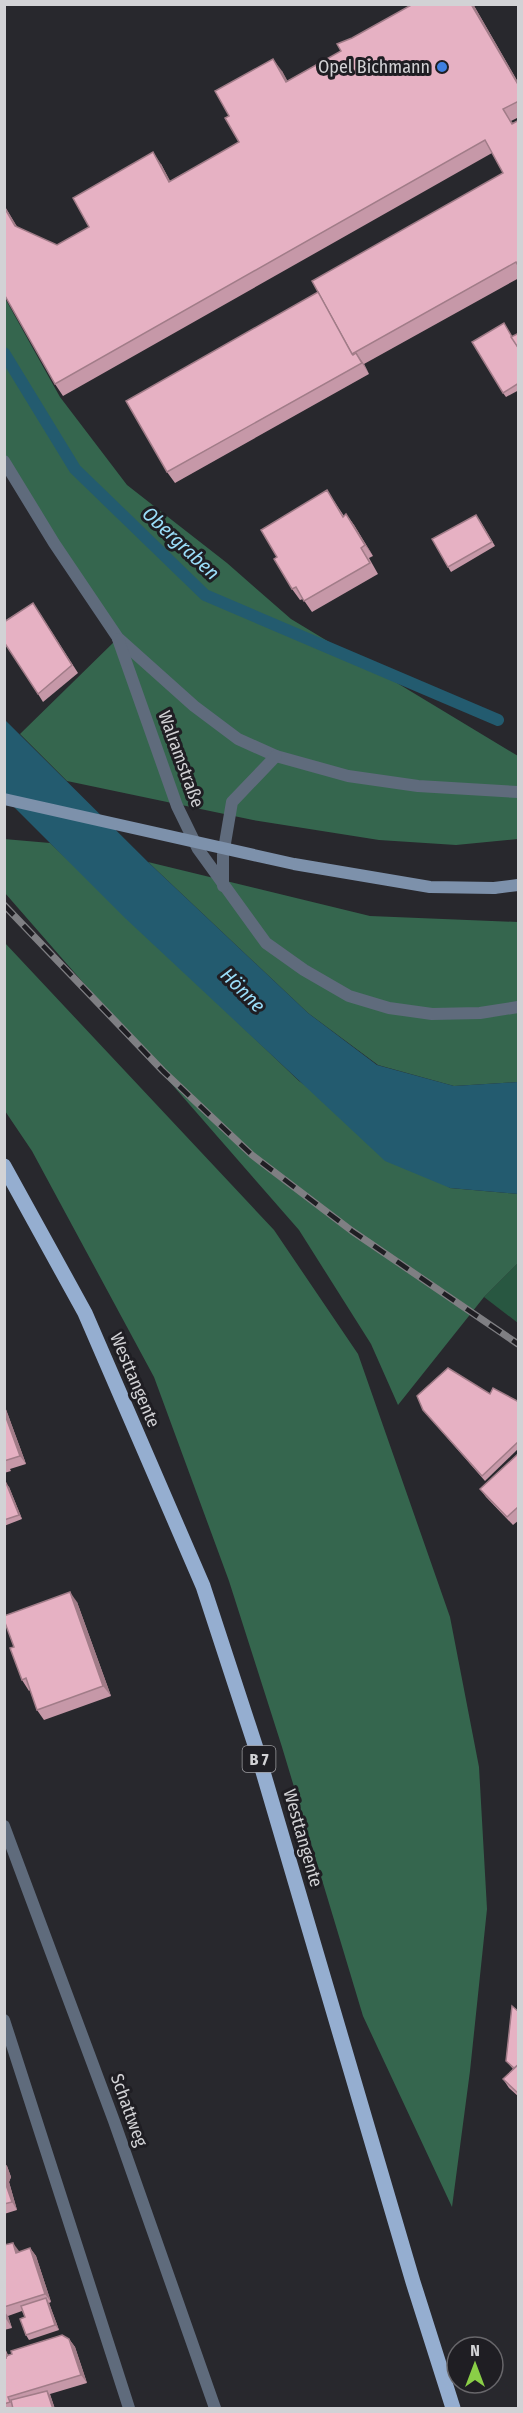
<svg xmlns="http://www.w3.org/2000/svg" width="523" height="2413" viewBox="0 0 523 2413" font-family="'Fira Sans Condensed',sans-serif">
  <rect width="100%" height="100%" fill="#28282d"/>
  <path fill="#285741" d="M518 1263V1323L484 1297Z"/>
  <g fill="#35664e">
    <path d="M6 300 60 397 127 485 227 563 291 619 518 756V839L456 845 379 840 253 820 67 781 20 734 118 638 5 460Z"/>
    <path d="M4 839 50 843 299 1081 450 1188 518 1194V1263L484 1297 398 1405 371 1344 299 1230 5 893Z"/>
    <path d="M148 862 370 916 518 922V1082L454 1086 378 1065 308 1013Z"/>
    <path d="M5 943 274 1230 358 1354 450 1617 479 1767 487 1909 470 2071 452 2207 363 2016 282 1747 229 1581 154 1377 32 1151 5 1111Z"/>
  </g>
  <path fill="#235b6f" d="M4 719 148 862 308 1013 377 1065 454 1086 518 1082V1194L450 1188 385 1161 125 918 5 798Z"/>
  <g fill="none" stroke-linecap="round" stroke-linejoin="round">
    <path stroke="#235b6f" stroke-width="12" d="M4 353 75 469 205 595 498 720"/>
    <g stroke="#5f6b7c" stroke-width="12">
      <path d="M4 461 54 543 118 638 194 706 238 739 276 756 348 776 418 786 518 792"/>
      <path d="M118 639 177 806 198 849 266 943 304 970 349 996 389 1008 432 1014 480 1013 518 1007"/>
      <path d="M223 886V855L232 802 276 756"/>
      <path d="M4 1826 114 2121 215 2408"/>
      <path d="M4 2020 129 2408"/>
    </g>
    <path stroke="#7d91ab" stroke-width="12" d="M494 888 518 885"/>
    <path stroke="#95aed0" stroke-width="15" d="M4 1166 85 1313 203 1586 256 1748 413 2282 453 2408"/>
    <g stroke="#7f7f83" stroke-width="7">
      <path id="rail" d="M4 905 163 1071 252 1155 352 1231 518 1344"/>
    </g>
    <use href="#rail" stroke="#1f1e23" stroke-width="4.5" stroke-dasharray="14" stroke-linecap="butt"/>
    <path stroke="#7d91ab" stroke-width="12" d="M4 799 294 864 430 887 494 888"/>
  </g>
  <g fill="#c698a8">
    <path d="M413 4H473L519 84V117L511 121 513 123 519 120V278L364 364 369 374 175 483 167 472 318 292 503 173 492 153 63 396 55 384 5 294 4 205 17 227 57 245 89 227 161 164 170 181 239 142 229 116 282 71 287 81 341 51 352 38Z"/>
    <path d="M504 323 512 337 519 333V390L506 397 503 393Z"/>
    <path d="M334 501 344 516 346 514 354 525 373 556 369 558 378 574 312 612 303 599 300 600 292 589 277 557Z"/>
    <path d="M479 519 495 546 451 572 448 567Z"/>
    <path d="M39 612 78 673 43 702 38 694Z"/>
    <path d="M519 1402V1448L485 1481 423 1410Z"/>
    <path d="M4 1404 26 1464 10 1469 11 1471 4 1473Z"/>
    <path d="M519 1453V1520L513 1525 486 1497 480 1489Z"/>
    <path d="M4 1483 9 1487 22 1519 4 1526Z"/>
    <path d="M77 1602 111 1696 44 1720 37 1710 30 1690 29 1691 22 1680 14 1647Z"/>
    <path d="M519 2012V2097L509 2088 503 2079 513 2069 506 2061Z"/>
    <path d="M4 2163 7 2166 11 2177 9 2182 17 2210 4 2214Z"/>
    <path d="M4 2245 19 2252 30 2248 36 2256 51 2302 49 2303 59 2330 29 2340 26 2335 25 2317 22 2311 8 2316 12 2328 4 2330Z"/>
    <path d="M69 2339 75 2347 87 2383 50 2394 55 2409H4V2346L8 2355Z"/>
  </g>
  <g fill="#a17c88">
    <path d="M471 4H473L519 84V86Z"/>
    <path d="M273 59 282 71 295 94 286 82Z"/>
    <path d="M153 152 161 164 177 194 169 182Z"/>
    <path d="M4 205 24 238 15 226 4 207Z"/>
    <path d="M356 353 364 364 369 374 362 363Z"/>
    <path d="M346 514 354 525 373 556 365 545Z"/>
    <path d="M4 1404 26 1464 20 1456 4 1412Z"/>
    <path d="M6 1483 9 1487 22 1519 19 1515Z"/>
    <path d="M70 1592 77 1602 111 1696 103 1686Z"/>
    <path d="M4 2163 7 2166 11 2177 9 2182 17 2210 12 2202 4 2179Z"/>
    <path d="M13 2243 19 2251 22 2261 16 2253Z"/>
    <path d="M30 2248 36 2256 51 2302 45 2294Z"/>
    <path d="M46 2298 49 2303 59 2330 55 2325Z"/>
    <path d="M4 2311 8 2316 12 2328 6 2319Z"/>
    <path d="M69 2339 75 2347 87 2383 81 2375Z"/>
    <path d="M47 2391 50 2395 55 2409H53Z"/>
  </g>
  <g fill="#e6b1c3" stroke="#a17c88" stroke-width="1.5">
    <path d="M413 4H471L519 86V101L503 109 512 124 519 120V267L516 262 352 354 312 281 503 173 485 140 55 384 4 294V207L15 226 57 245 89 227 73 198 153 152 169 182 239 142 225 118 229 116 215 91 273 59 286 82 341 51 337 44 352 38Z"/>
    <path d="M318 292 352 354 353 355 356 353 362 363 167 472 126 401Z"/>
    <path d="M504 323 519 349V383L503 393 472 342Z"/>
    <path d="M519 333V349L511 337Z"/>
    <path d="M327 490 343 517 346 514 365 545 361 548 370 563 304 601 296 587 292 589 274 559 277 557 261 530Z"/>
    <path d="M476 515 492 542 448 567 432 539Z"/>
    <path d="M33 603 72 665 38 694 4 642V622Z"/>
    <path d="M448 1368 490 1394 493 1388 519 1402V1441L482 1476 423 1410 417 1396Z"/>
    <path d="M4 1412 20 1456 4 1461Z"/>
    <path d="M519 1453V1509L517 1508 507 1517 480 1489Z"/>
    <path d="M4 1483H6L19 1515 4 1520Z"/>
    <path d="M70 1592 103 1686 37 1710 26 1678 22 1680 10 1648 14 1647 4 1620V1616Z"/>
    <path d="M512 2006 519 2012V2064L514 2068 506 2061Z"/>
    <path d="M519 2064V2094L503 2079Z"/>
    <path d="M4 2179 12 2202 4 2204Z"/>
    <path d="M13 2243 16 2253 30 2248 45 2294 4 2307V2245Z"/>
    <path d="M46 2298 55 2325 26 2335 20 2319 25 2317 21 2306Z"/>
    <path d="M62 2335 69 2339 81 2375 8 2397 10 2402 4 2404V2359L6 2358V2356L12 2354 11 2351Z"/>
    <path d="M4 2348 7 2356H6V2358L4 2359Z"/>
    <path d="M47 2391 53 2409H13L11 2400Z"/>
  </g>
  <circle fill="#3f7fe0" stroke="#1f1e23" stroke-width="2" cx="442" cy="67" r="6"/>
  <g text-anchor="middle" stroke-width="6" stroke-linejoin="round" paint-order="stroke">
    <rect fill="#1f1e23" stroke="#9c9ca0" stroke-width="1.5" x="242.5" y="1746" width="33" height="26" rx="4.5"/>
    <g font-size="16" font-weight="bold" fill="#d2d2d5">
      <text x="259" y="1765">B 7</text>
    </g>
    <g font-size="18" fill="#d2d2d5" stroke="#1f1e23" text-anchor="end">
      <text x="430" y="73">Opel Bichmann</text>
    </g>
    <g font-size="18" fill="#d2d2d5" stroke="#1f1e23">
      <text transform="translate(181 759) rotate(70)" y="6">Walramstraße</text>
      <text transform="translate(135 1380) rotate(67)" y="6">Westtangente</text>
      <text transform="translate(303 1838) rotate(74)" y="6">Westtangente</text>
      <text transform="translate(129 2110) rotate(70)" y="6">Schattweg</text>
    </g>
    <g font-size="20" font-style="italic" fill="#9addf8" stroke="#1f1e23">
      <text transform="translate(181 543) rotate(43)" y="7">Obergraben</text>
      <text transform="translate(243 990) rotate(45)" y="7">Hönne</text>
    </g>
  </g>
  <rect width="523" height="2413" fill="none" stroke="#d2d2d5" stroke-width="12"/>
  <g transform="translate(475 2365)"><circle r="28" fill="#1f1e23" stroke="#67666a" stroke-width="1.5"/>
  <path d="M0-4.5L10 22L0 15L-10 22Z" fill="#8ace47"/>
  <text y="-9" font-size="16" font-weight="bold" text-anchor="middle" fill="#d2d2d5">N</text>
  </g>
</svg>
